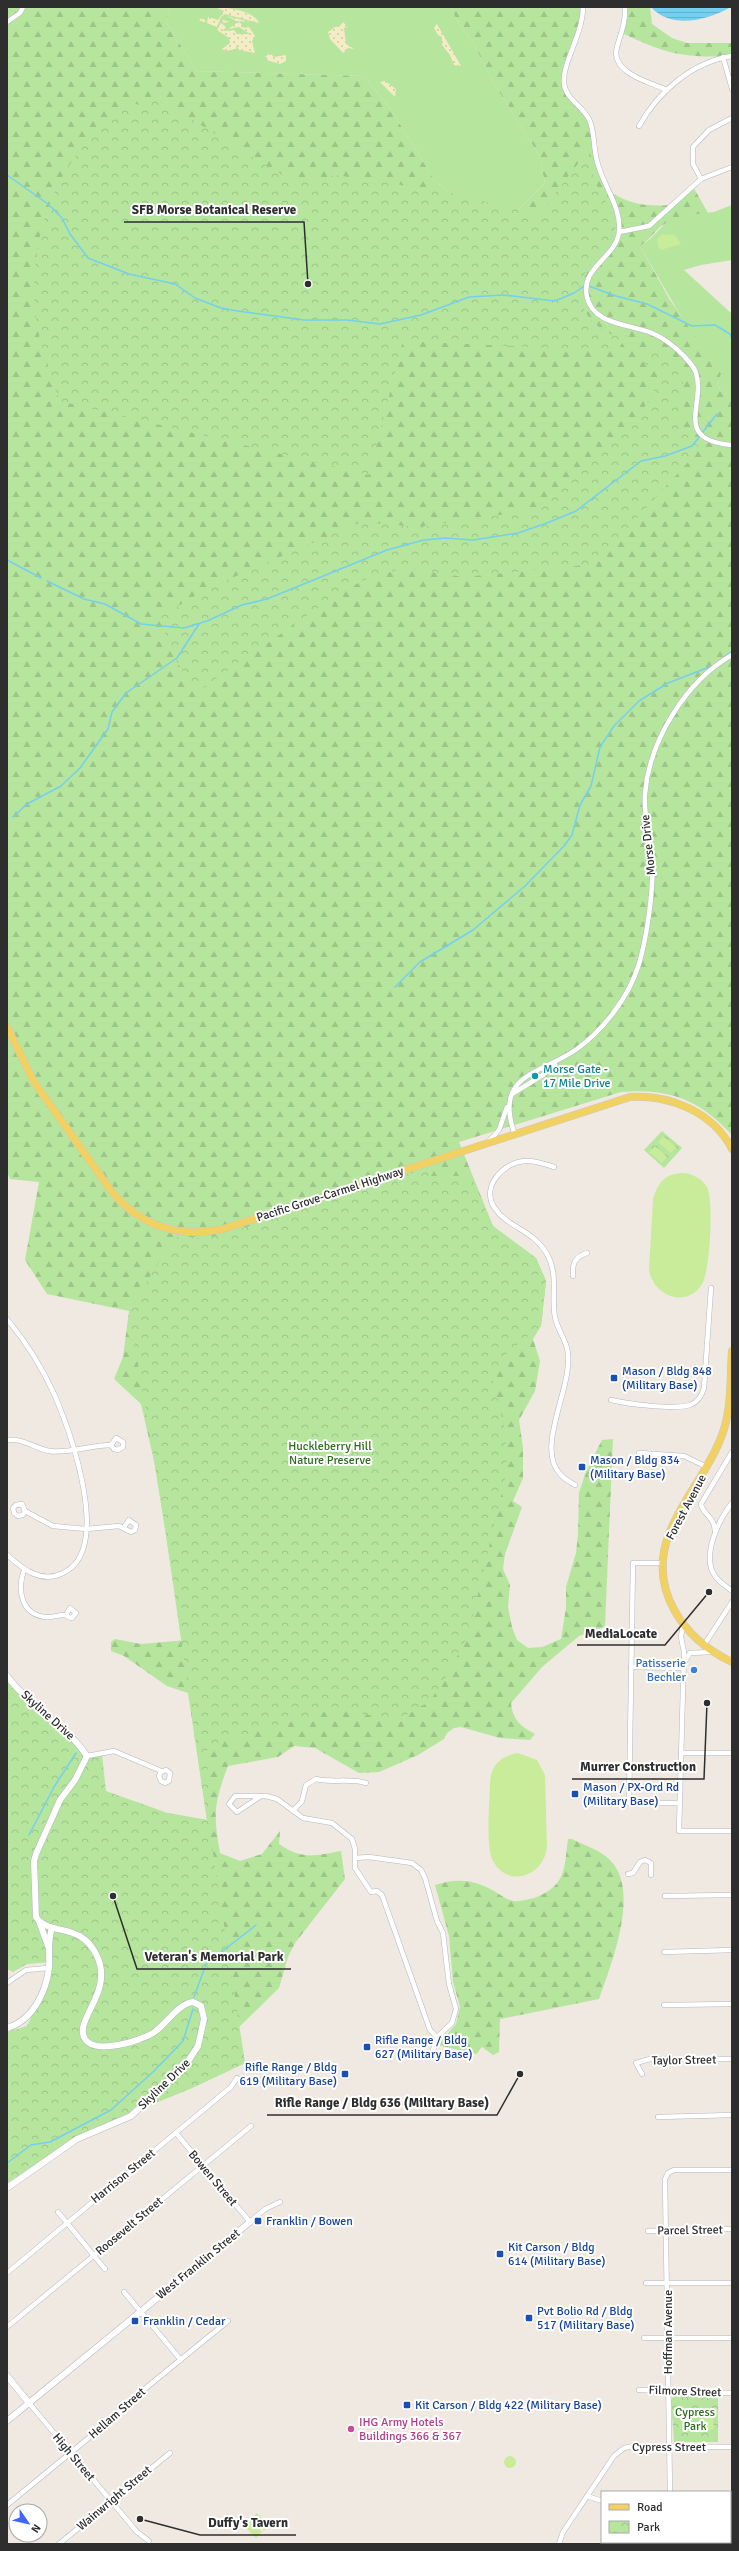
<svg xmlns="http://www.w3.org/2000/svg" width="739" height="2551" viewBox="0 0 739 2551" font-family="Signika,sans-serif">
  <defs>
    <pattern id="forest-firs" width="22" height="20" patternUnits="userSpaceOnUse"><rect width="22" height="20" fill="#b6e59e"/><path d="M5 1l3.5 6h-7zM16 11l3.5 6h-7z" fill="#9dc588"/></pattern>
    <pattern id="sand-dots" width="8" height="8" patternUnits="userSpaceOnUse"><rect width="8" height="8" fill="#f3ecc5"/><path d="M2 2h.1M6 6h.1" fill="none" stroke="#d1cbaa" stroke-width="1.8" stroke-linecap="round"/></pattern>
    <pattern id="park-crowns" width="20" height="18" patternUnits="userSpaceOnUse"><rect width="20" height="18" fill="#b6e59e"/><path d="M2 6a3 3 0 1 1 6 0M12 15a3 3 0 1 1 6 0" fill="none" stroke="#9dc588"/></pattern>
    <pattern id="water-rules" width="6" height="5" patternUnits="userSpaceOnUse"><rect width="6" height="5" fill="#75cff0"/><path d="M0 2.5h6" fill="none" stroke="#66b2ce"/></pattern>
  </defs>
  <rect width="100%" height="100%" fill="#efe9e1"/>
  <g fill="#b6e59e">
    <path d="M170 7H450L458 22 474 44 490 77 539 155 545 183 517 211 474 212 435 181 390 108 364 76 197 71 166 22Z"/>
    <path d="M732 205V260L701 265 684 270 732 314V396L720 390 718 380 640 246 649 240 669 220 679 216 714 212Z"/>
  </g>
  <g fill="url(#forest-firs)">
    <path d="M7 7H170L166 22 197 71 364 76 390 108 435 181 474 212 517 211 545 183 539 155 490 77 474 44 458 22 450 7H583V18L566 71 565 89 589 118 595 151 608 190C627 204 647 207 670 205L692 185 708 213C689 215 674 215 658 229 652 235 648 241 640 246L670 300 721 374 718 380 720 390 732 396V1125L731 1134C699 1099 668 1088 621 1092L459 1142 493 1226 536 1258 546 1281 541 1326 533 1339 540 1361 535 1391 519 1420 523 1448V1478L513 1501 522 1507 505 1554 503 1569 510 1585 508 1607 512 1627 517 1640 528 1648 542 1647 561 1639 566 1608V1587L576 1553 578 1534 579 1493 586 1471 602 1440 613 1439 605 1626 598 1630 579 1636 542 1667 511 1703C512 1719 521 1727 535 1734L530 1740 500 1738 461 1727 454 1728 447 1733 444 1739 418 1755 379 1772 359 1773 315 1748 294 1746 278 1757 228 1766C214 1803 213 1813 220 1853L240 1861 262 1854 280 1831 279 1844C303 1860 313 1856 341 1851L345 1879 295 1943 288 1957 279 1988 239 2027 245 2063 192 2088 86 2131 7 2183V2032L25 2029 34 2014 137 1802 167 1813 207 1820 188 1693 167 1686 124 1656 111 1651V1642L115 1639 141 1644 187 1640 173 1580 155 1465 141 1404 114 1379 123 1357 129 1311 47 1294 25 1260 39 1182 10 1179 7 1172Z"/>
    <path d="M625 7H650L652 24 672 38 687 43H732V56C682 58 667 54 622 33Z"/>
    <path d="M568 1839H572C584 1845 600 1850 610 1860 641 1891 611 1964 599 1999L500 2019 499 2052 493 2055 482 2047 476 2054 438 2045 456 2024 460 2007 453 1982 449 1936 435 1885C456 1878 474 1879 494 1891 499 1894 507 1900 513 1901 520 1902 530 1899 537 1897 567 1884 564 1868 568 1839Z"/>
  </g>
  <g fill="url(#sand-dots)">
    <path d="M215 7C226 7 255 11 259 23L225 14 221 17 217 27 199 20 202 17 207 23 208 17 218 20 224 11Z"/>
    <path d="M225 16 223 20 230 22 221 23 226 27 223 31 234 30 237 34H250L239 27 228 29 238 22 227 16 250 22 239 21 244 28 249 27 255 36 252 41 255 53 239 50 236 45V49L226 51 222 49 230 43 229 38 217 30Z"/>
    <path d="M343 22 348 27 344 28 346 44 354 49 348 48 343 53 330 39 328 32 335 27 340 26Z"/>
    <path d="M437 24 461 66 454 65 450 55 442 45V37L438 35 434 28Z"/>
    <path d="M270 53 274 57 286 55V61L280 64 269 61 265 57Z"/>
    <path d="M385 81 396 89 395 97 380 82Z"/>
  </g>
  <g fill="url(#park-crowns)">
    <path d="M157 98 297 184 335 175 443 191 539 215 589 149C589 163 592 177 599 190 604 201 614 210 615 222 618 257 559 271 586 313 596 328 608 334 625 339L617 351 403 341 369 475 60 401C47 367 34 328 34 292 34 233 53 177 94 134 105 123 119 111 133 105 141 102 149 100 157 98Z"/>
    <path d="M646 347C659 354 680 367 683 383 684 390 682 398 680 404 676 424 686 438 701 448L595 564 464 577 404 568 364 580 338 594 197 692C179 669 167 646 160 617L206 589 361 522 419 527 540 509 641 413 663 375 639 359Z"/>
    <path d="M662 1131 682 1148 664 1168 644 1150Z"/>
    <path d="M427 1168 430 1176H471L493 1226 536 1258 546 1281 541 1326 506 1354 492 1376 505 1430 507 1471 473 1615 466 1639 451 1669 430 1701 398 1720 334 1709 207 1746 209 1827 245 2063 192 2088 86 2131 7 2183V2032L27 2026 49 1982 52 1962 27 1964 13 1972 7 1969V1680L57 1724 81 1753 87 1756 102 1755 106 1791 167 1813 207 1820 164 1521 129 1311 174 1237 202 1238 225 1234Z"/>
    <path d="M674 2395 718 2396V2442H674L671 2400Z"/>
  </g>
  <g fill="#c9ec9a">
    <path d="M662 234 675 235 681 244 661 250 658 247 657 240Z"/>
    <path d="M663 1136 676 1147 671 1153 658 1142Z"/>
    <path d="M655 1146 667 1157 662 1163 649 1152Z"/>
    <path d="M684 1173C693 1174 702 1179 707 1187 714 1200 710 1272 702 1284 686 1310 652 1295 649 1269L653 1199C658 1182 666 1173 684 1173Z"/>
    <path d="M518 1753 537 1760 545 1775 547 1846C545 1876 508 1889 493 1861 485 1846 490 1801 490 1783 491 1765 500 1756 518 1753Z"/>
    <path d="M712 2412 714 2429 707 2430 704 2413Z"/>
    <circle cx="510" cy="2462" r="6"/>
    <path d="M257 2513 269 2526 264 2531 252 2518Z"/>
    <path d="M250 2520 262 2532 256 2538 244 2526Z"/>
  </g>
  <path fill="url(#water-rules)" d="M651 7H731C708 20 671 30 651 7Z"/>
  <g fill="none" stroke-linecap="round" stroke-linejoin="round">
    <g stroke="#75cff0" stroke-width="1.5">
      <path d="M7 175 48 204 62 218 70 234 88 258 129 274 175 284 195 298 221 308 238 311 304 320H347L380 324 421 315 469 297 503 295 555 301 574 293 586 285 616 296 647 304 692 326 715 325 730 334 732 339"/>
      <path d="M702 433 717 414"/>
      <path d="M7 560 41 578"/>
      <path d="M47 581 84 599 105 604 141 624 184 628 207 621 242 605 267 599 387 550 424 540 445 538 473 540 518 533 547 523 576 511 641 461 665 456 692 446 700 436"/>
      <path d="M723 658 732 651"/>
      <path d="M13 817 27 804 61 786 80 768 108 729 112 712 126 693 177 658 199 624"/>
      <path d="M395 987 420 962 473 930 525 886 564 846 572 835 580 805 591 786 600 747 614 726 639 701 668 683 712 666"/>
      <path d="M29 1835 54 1787 76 1753"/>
      <path d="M194 1997 206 1964 256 1925"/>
      <path d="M7 2163 31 2145 50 2142 111 2110 154 2071 183 2041 193 2009"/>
    </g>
    <g stroke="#b4b7c1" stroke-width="5.5">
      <g id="street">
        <path d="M583 7C583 34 562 63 564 83 565 98 582 106 589 119 595 132 593 147 597 161 602 184 622 207 619 232 616 258 580 267 587 297 593 325 630 324 652 333 664 338 675 347 684 356 688 361 694 366 696 373 706 404 672 440 732 445"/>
        <path d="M625 7C626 21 621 33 617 47 610 73 649 82 667 90"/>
        <path d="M7 22 20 13 23 7"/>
        <path d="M723 57 732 89"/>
        <path d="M639 126C658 92 692 62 732 56"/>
        <path d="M701 179 693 164V147L709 130 732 118"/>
        <path d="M619 232 649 226 701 179 732 167"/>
        <path d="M512 1094 543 1075 555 1064"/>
        <path d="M514 1132C494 1074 541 1074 577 1049 604 1029 629 997 639 964 647 936 654 889 652 860 651 837 643 816 645 794 649 741 686 681 732 655"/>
        <path d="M489 1141 499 1130 507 1107"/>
        <path d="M554 1167C544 1164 535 1160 525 1161 504 1162 481 1186 494 1207 508 1229 535 1229 549 1258 558 1278 551 1296 555 1317 557 1328 564 1337 567 1348 576 1383 534 1446 560 1474 564 1479 570 1482 575 1485"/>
        <path d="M573 1276C572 1263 575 1257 587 1253"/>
        <path d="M7 1319C26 1342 43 1369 55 1396 71 1434 113 1550 63 1573 41 1584 23 1569 7 1555"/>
        <path d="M611 1400C628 1404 675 1410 690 1405 698 1402 702 1395 704 1388L711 1288"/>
        <path d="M7 1440C22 1438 35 1448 49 1451 65 1454 93 1445 111 1445L114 1449 118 1450 123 1447V1442L116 1438 111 1445"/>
        <path d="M639 1453 684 1456 707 1467"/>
        <path d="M732 1503C719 1519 701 1556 715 1576 719 1582 726 1586 732 1591"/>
        <path d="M25 1511 23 1515 18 1516 14 1513 13 1508 16 1505 22 1504 25 1511 53 1526 86 1529 119 1526 131 1532 135 1530 136 1525 129 1520 124 1527"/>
        <path d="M715 1531C714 1516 703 1515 701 1504L732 1452"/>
        <path d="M663 1563H633L629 1803H679"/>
        <path d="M24 1570C17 1590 21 1614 45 1617 52 1618 57 1615 64 1615 67 1615 68 1618 72 1618L76 1613 70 1608 66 1615"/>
        <path d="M683 1624 681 1637 684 1652 679 1831H732"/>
        <path d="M704 1645 732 1602"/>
        <path d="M685 1661 690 1653 711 1652"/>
        <path d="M631 1667 682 1668"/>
        <path d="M681 1753H732"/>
        <path d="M87 1756 114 1751 159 1770 161 1772 159 1776 161 1781 165 1783 169 1781 170 1773 166 1770 161 1772"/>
        <path d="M261 1796H235L229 1804 237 1812 261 1796H266L277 1799 303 1818 332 1823 352 1839 355 1849V1868L371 1892 377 1891 382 1895 430 2030 437 2037"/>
        <path d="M293 1811 302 1801 306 1785 316 1779C333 1783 349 1778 366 1783"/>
        <path d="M355 1858 369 1857 412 1863 421 1870 425 1878 437 1921 443 1933 449 1984 456 2009 452 2023 437 2037 433 2050"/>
        <path d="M628 1874 633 1873 640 1862 645 1860 651 1863V1875"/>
        <path d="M665 1896 732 1895"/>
        <path d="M664 1952 732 1950"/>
        <path d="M7 1983 26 1970 48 1968"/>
        <path d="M664 2005 732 2004"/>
        <path d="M642 2074 636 2063 650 2059H732"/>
        <path d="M658 2117 732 2115"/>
        <path d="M176 2133 250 2222 265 2209 280 2202"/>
        <path d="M58 2212 105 2269"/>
        <path d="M648 2231 732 2229"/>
        <path d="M7 2273 231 2087 237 2078"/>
        <path d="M646 2283H732"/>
        <path d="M124 2292 181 2360"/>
        <path d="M7 2327 251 2126"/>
        <path d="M644 2338H732"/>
        <path d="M639 2390 732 2393"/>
        <path d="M29 2403 137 2532 149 2541"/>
        <path d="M670 2492 665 2179 668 2173 674 2170H732"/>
        <path d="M587 2496 602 2501"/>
        <path d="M730 2501H732"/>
        <path d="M7 2505 113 2418 125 2405 228 2321"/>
        <path d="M670 2542V2544"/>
        <path d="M59 2544 170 2453"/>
        <path d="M559 2544 563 2532 614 2456 624 2448 633 2446 732 2447"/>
      </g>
    </g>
    <g stroke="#b4b7c1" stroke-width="7">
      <g id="secondary">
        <path d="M7 1676C29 1706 64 1722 87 1756"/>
        <path d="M39 1921 48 1946"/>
        <path d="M7 2028C32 2021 46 1993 49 1968 50 1954 47 1942 52 1928"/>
        <path d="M7 2188 77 2139 131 2116 187 2063 198 2046 204 2019 201 2006 193 2002C177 2004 166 2025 153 2033 140 2041 95 2055 85 2039 73 2020 114 1993 97 1956 81 1921 50 1937 36 1917L34 1861 36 1854 60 1800 75 1780 87 1756"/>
        <path d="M7 2376 29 2403"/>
        <path d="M7 2421 250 2222"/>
      </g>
    </g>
    <g stroke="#c9c9c9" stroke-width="8">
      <g id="primary">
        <path d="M7 1027 34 1082 112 1192C142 1227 178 1238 223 1229L630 1097C669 1094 713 1112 732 1149"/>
        <path d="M732 1351C730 1378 732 1409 722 1435 709 1471 682 1499 669 1534 648 1589 683 1639 732 1662"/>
      </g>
    </g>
    <use href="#street" stroke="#fff" stroke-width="4.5"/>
    <use href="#secondary" stroke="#fff" stroke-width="6"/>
    <use href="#primary" stroke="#f2d163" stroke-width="7"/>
  </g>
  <circle fill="#0f9aa8" stroke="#fff" stroke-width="1.5" cx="535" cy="1076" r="4"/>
  <g fill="#1a4fb4" stroke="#fff" stroke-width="1.5">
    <rect x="610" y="1374" width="8" height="8" rx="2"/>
    <rect x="578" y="1463" width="8" height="8" rx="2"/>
    <rect x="571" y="1790" width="8" height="8" rx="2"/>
    <rect x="363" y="2043" width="8" height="8" rx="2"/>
    <rect x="341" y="2070" width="8" height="8" rx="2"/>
    <rect x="254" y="2217" width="8" height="8" rx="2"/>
    <rect x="496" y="2250" width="8" height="8" rx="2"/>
    <rect x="525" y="2314" width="8" height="8" rx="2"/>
    <rect x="131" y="2317" width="8" height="8" rx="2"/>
    <rect x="403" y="2401" width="8" height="8" rx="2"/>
  </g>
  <circle fill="#3f7fe0" stroke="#fff" stroke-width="1.5" cx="694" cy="1670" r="4"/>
  <circle fill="#d1479c" stroke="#fff" stroke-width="1.5" cx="351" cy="2429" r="4"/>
  <g text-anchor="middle" stroke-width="4" stroke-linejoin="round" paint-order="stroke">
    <g font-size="12" fill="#2e2e2e" stroke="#fff">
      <text transform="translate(648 845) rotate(-96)" y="4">Morse Drive</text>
      <text transform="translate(330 1194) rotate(-18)" y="4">Pacific Grove-Carmel Highway</text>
      <text transform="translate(686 1507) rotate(-62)" y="4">Forest Avenue</text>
      <text transform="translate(48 1715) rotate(42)" y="4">Skyline Drive</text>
      <text transform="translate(684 2060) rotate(-1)" y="4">Taylor Street</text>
      <text transform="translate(164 2084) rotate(-44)" y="4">Skyline Drive</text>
      <text transform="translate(123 2176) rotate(-39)" y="4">Harrison Street</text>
      <text transform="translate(213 2178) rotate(50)" y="4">Bowen Street</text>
      <text transform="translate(129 2226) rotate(-40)" y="4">Roosevelt Street</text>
      <text transform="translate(690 2230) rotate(-1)" y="4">Parcel Street</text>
      <text transform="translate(198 2264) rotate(-39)" y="4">West Franklin Street</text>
      <text transform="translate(668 2332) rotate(-90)" y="4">Hoffman Avenue</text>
      <text transform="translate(685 2391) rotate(2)" y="4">Filmore Street</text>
      <text transform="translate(117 2413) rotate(-41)" y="4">Hellam Street</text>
      <text x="669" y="2451">Cypress Street</text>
      <text transform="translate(74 2457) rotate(50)" y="4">High Street</text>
      <text transform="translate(114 2498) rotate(-40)" y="4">Wainwright Street</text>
    </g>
    <g font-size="12" fill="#0d838f" stroke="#fff" text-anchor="start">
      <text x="543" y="1073">Morse Gate -<tspan x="543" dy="14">17 Mile Drive</tspan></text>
    </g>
    <g font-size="12" fill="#164399" stroke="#fff" text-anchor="start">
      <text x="622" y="1375">Mason / Bldg 848<tspan x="622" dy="14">(Military Base)</tspan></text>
      <text x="590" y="1464">Mason / Bldg 834<tspan x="590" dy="14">(Military Base)</tspan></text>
      <text x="583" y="1791">Mason / PX-Ord Rd<tspan x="583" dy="14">(Military Base)</tspan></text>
      <text x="375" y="2044">Rifle Range / Bldg<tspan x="375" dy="14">627 (Military Base)</tspan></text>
      <text x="337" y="2071" text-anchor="end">Rifle Range / Bldg<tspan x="337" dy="14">619 (Military Base)</tspan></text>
      <text x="266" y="2225">Franklin / Bowen</text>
      <text x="508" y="2251">Kit Carson / Bldg<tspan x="508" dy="14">614 (Military Base)</tspan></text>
      <text x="537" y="2315">Pvt Bolio Rd / Bldg<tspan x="537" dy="14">517 (Military Base)</tspan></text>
      <text x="143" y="2325">Franklin / Cedar</text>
      <text x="415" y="2409">Kit Carson / Bldg 422 (Military Base)</text>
    </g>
    <g font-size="12" fill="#2c6e1b" stroke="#fff">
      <text x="330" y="1450">Huckleberry Hill<tspan x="330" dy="14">Nature Preserve</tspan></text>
      <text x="695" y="2416">Cypress<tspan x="695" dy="14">Park</tspan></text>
    </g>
    <g font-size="12" fill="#366cbe" stroke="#fff" text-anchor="end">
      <text x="686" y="1667">Patisserie<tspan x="686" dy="14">Bechler</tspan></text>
    </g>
    <g font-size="12" fill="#b23c85" stroke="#fff" text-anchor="start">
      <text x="359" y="2426">IHG Army Hotels<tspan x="359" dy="14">Buildings 366 &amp; 367</tspan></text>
    </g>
  </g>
  <path fill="none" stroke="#2e2e2e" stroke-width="1.5" d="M308 284L304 222H124M709 1592L665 1645H577M707 1703L704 1779H572M113 1896L137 1969H291M520 2074L497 2115H267M140 2519L200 2535H296"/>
  <g fill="#2e2e2e" stroke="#fff" stroke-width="1.5">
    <circle cx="308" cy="284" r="4"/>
    <circle cx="709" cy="1592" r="4"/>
    <circle cx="707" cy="1703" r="4"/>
    <circle cx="113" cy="1896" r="4"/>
    <circle cx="520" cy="2074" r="4"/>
    <circle cx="140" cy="2519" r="4"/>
  </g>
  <g font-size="13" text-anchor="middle" font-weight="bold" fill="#2e2e2e" stroke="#fff" stroke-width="4" stroke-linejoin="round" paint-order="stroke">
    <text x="214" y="214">SFB Morse Botanical Reserve</text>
    <text x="621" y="1638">MediaLocate</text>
    <text x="638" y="1771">Murrer Construction</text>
    <text x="214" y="1961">Veteran's Memorial Park</text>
    <text x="382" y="2107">Rifle Range / Bldg 636 (Military Base)</text>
    <text x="248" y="2527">Duffy's Tavern</text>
  </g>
  <rect width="739" height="2551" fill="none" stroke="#2e2e2e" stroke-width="16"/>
  <rect x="601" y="2491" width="130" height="52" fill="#ffffff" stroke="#ababab"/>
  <rect x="609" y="2504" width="20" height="6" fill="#f2d163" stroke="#ababab"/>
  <text x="637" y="2511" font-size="12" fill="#2e2e2e">Road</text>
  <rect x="609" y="2521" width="20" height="12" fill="url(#park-crowns)" stroke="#ababab"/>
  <text x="637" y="2531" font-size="12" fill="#2e2e2e">Park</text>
  <g transform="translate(28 2523) rotate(124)"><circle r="19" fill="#ffffff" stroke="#ababab"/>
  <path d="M0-3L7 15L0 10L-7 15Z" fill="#4264fb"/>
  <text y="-6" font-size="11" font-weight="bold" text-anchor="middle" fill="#2e2e2e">N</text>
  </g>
</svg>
